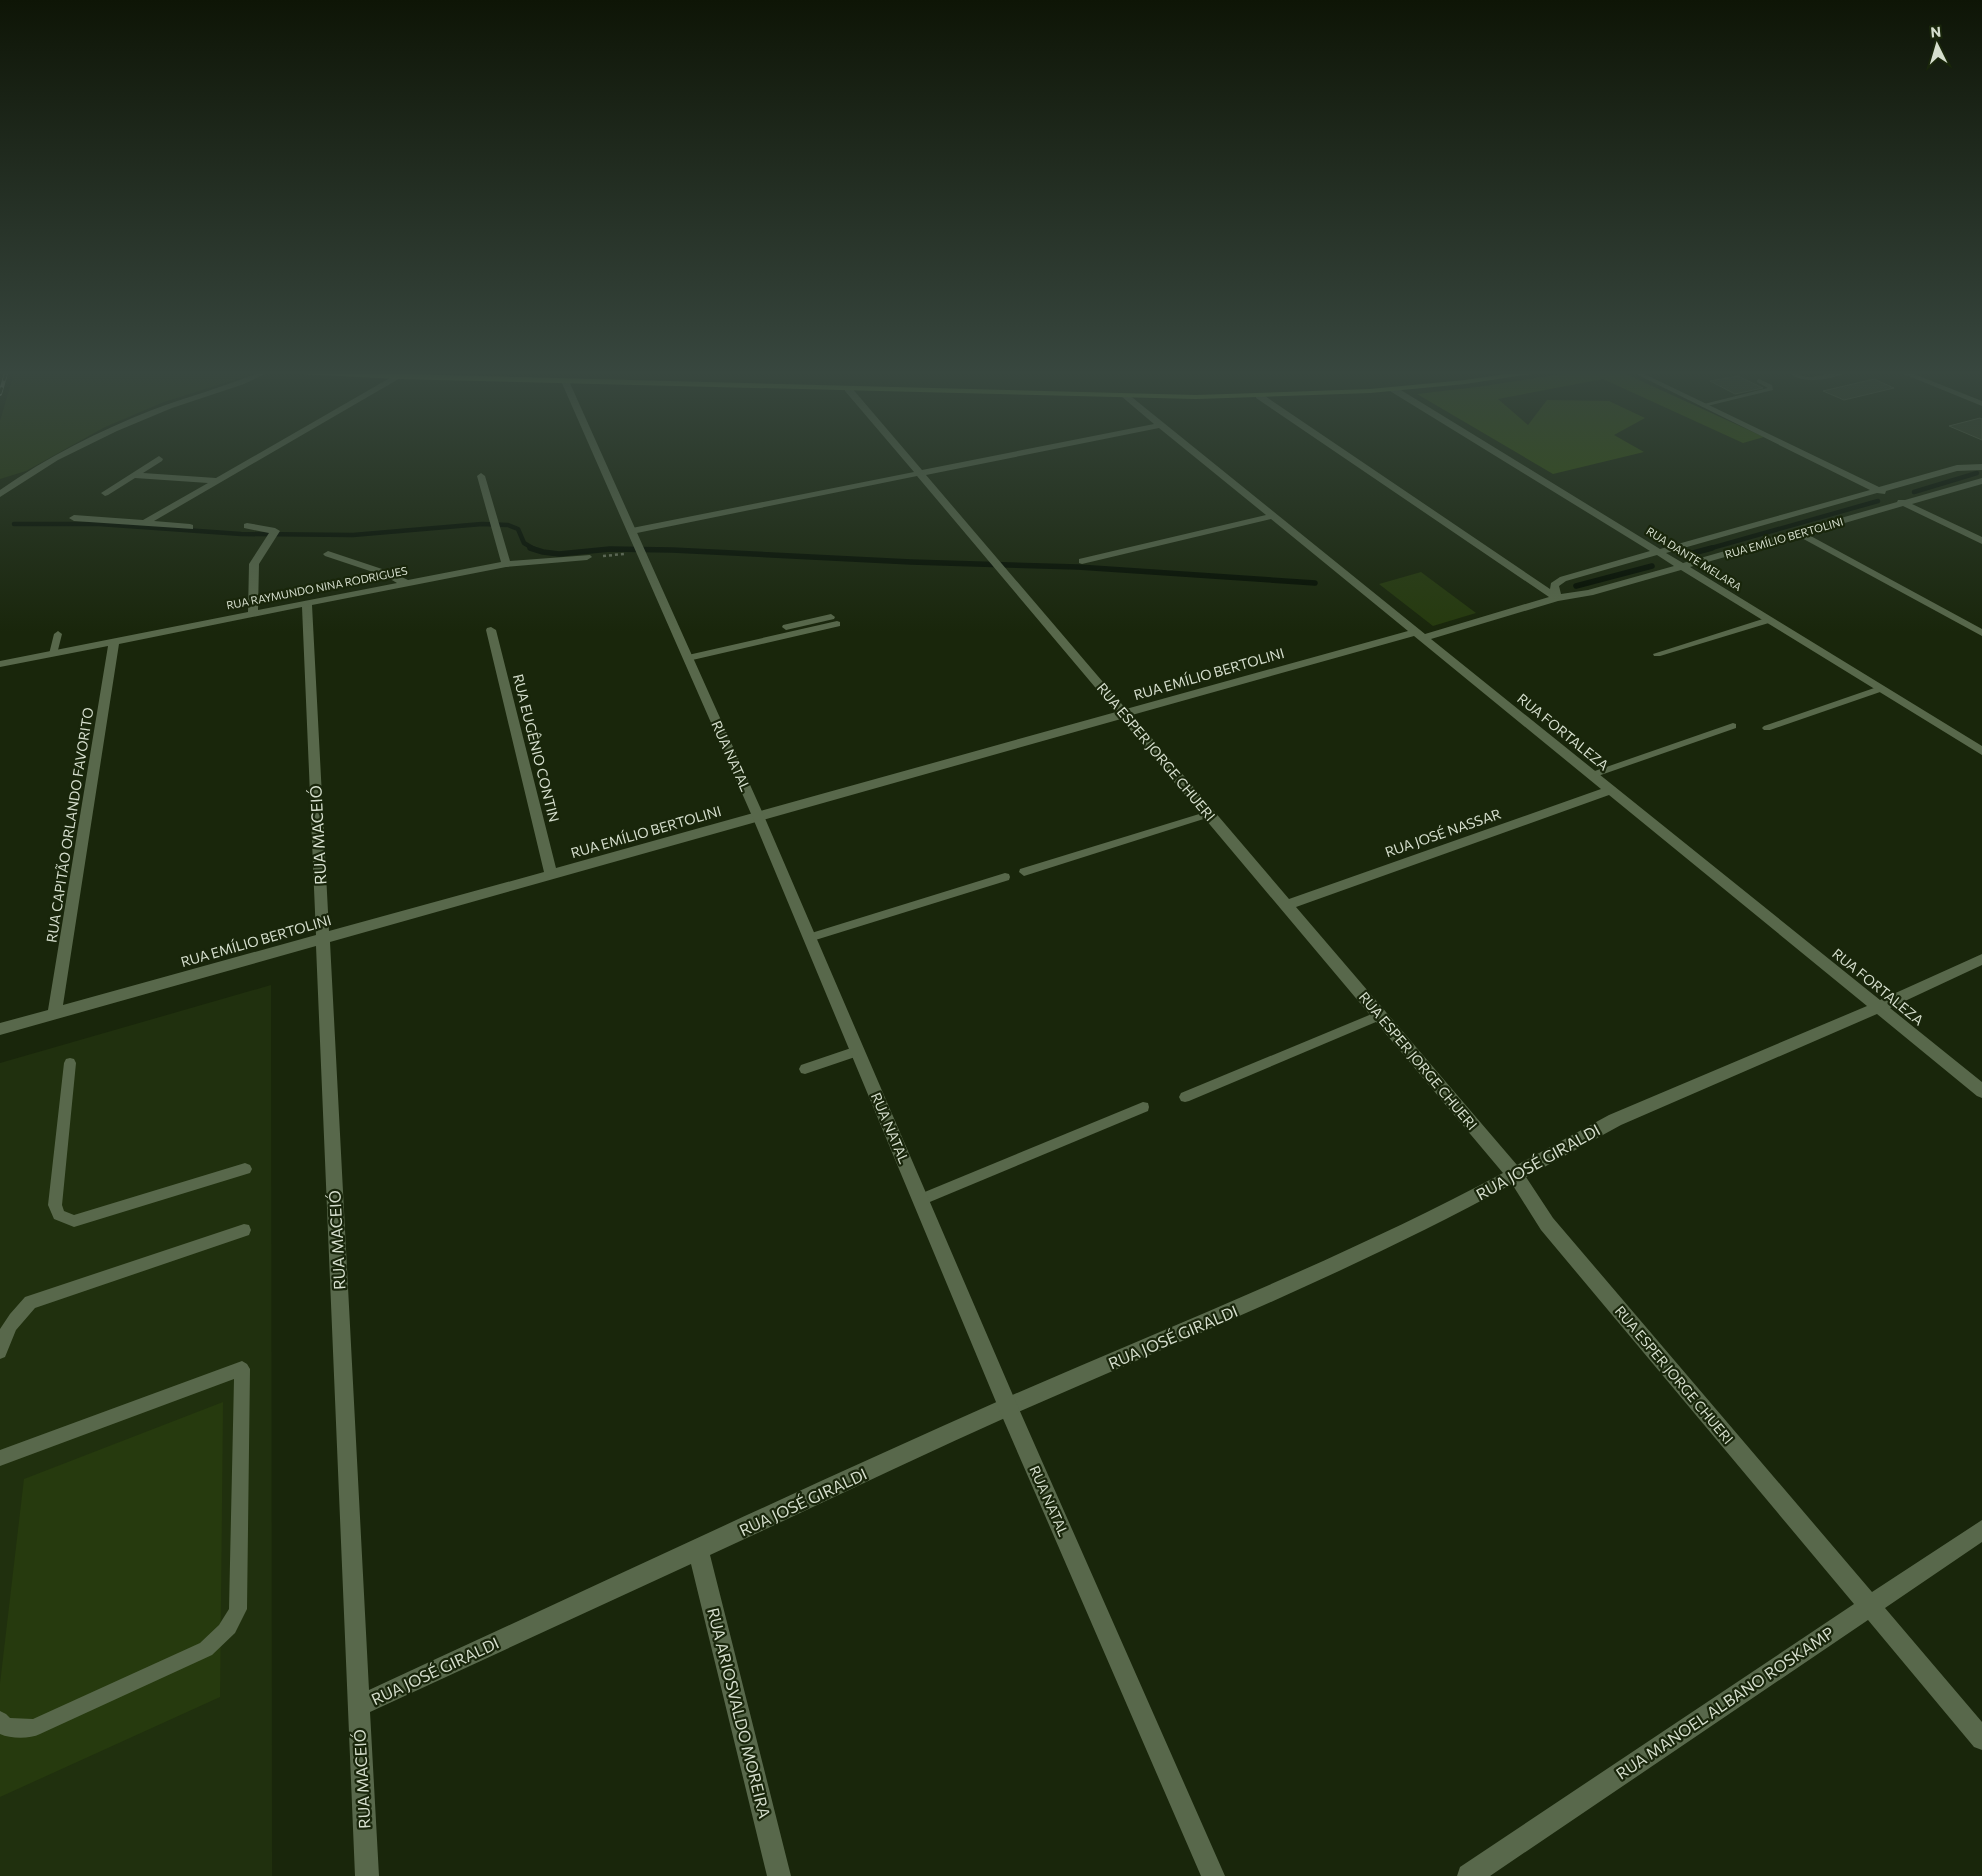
<svg xmlns="http://www.w3.org/2000/svg" width="1982" height="1876" viewBox="0 0 1982 1876" font-family="Commissioner,sans-serif">
  <rect width="100%" height="100%" fill="#19260b"/>
  <path fill="#20300e" d="M271 985 272 1876H0V1063Z"/>
  <g fill="#263a0e">
    <path d="M15 370H191L253 374 164 402 105 427 26 471 0 479V421Z"/>
    <path d="M1421 572 1476 613 1433 626 1379 584Z"/>
    <path d="M223 1402 220 1697 0 1797V1684L24 1479Z"/>
  </g>
  <path fill="#33520a" d="M1588 370H1617L1764 437 1743 443 1603 379 1498 399 1528 425 1547 400 1609 401 1645 418 1614 435 1644 452 1553 474 1417 394 1477 387Z"/>
  <g fill="none" stroke-linecap="round" stroke-linejoin="round">
    <g stroke="#040e00" stroke-width="4.5">
      <path d="M1914 492 1977 473"/>
      <path d="M14 524H99L241 534 353 535 482 524 508 525 518 529 524 543 534 549"/>
      <path d="M1708 549 1878 501"/>
    </g>
    <g stroke="#040e00" stroke-width="5.5">
      <path d="M530 548 543 552 559 554 610 549 672 550 911 562 1078 567 1315 583"/>
      <path d="M1693 553 1712 548"/>
      <path d="M1576 586 1652 566"/>
    </g>
  </g>
  <g fill="#324025" stroke="#516043">
    <path d="M1738 376 1763 388 1735 394 1710 381Z"/>
    <path d="M1874 379 1894 388 1844 400 1823 391Z"/>
    <path d="M1980 418 1982 419V440L1949 426Z"/>
  </g>
  <g fill="none" stroke-linecap="round" stroke-linejoin="round">
    <path stroke="#69745d" stroke-width="2.5" stroke-dasharray="3 3" stroke-linecap="butt" d="M603 556 624 554"/>
    <g fill="#58684b" fill-rule="evenodd">
      <path d="M1789 370H1795L1794 372C1811 385 1834 368 1852 370 1836 379 1802 386 1788 372Z"/>
      <path d="M1759 379 1772 385 1773 390 1703 407 1700 405 1768 388 1757 382V380Z"/>
      <path d="M831 614 835 617 834 619 786 630 782 627 783 625Z"/>
      <path d="M1769 617 1773 620 1772 622 1660 656H1654L1653 654Z"/>
      <path d="M837 621 840 622V626L688 661 684 658 688 655Z"/>
      <path d="M58 631 62 634 57 654 56 656H50L49 654 54 634Z"/>
      <path d="M1880 686 1885 689 1883 691 1770 730H1764L1762 728 1764 726Z"/>
      <path d="M1733 723 1736 724V728L1595 777H1589L1587 775 1589 773Z"/>
      <path d="M1209 811 1214 814 1213 816 1024 876 1019 872 1020 869Z"/>
      <path d="M1005 873 1009 874 1010 877 1009 880 809 942 803 938 805 935Z"/>
      <path d="M1379 1011 1383 1013 1385 1016 1383 1019 1189 1101 1185 1102 1181 1101 1179 1097 1181 1093Z"/>
      <path d="M857 1046 861 1047 863 1051 861 1055 805 1074 801 1073 799 1069 801 1065Z"/>
      <path d="M70 1058 74 1059 76 1063 62 1205 64 1211 74 1215 245 1163 250 1165 252 1169 250 1173 74 1227 54 1219 48 1205 64 1063 66 1059Z"/>
      <path d="M1143 1102 1148 1103 1149 1107 1148 1111 925 1204 920 1206 915 1204 913 1200 915 1196Z"/>
      <path d="M244 1224 249 1225 251 1230 249 1235 35 1308 16 1330 5 1357 0 1359V1329L10 1314 25 1297Z"/>
      <path d="M242 1361 247 1364 250 1369 247 1609 235 1633 212 1655 40 1734C30 1739 11 1739 0 1734V1711L6 1714 10 1718 33 1719 200 1643 219 1625 229 1609 234 1379 0 1466V1450Z"/>
    </g>
    <g fill="#58684b" fill-rule="evenodd">
      <path d="M264 370H273L244 384 172 408 117 431 58 460 0 497V490C47 457 99 431 152 410 189 396 228 386 264 370Z"/>
      <path d="M1628 370H1636L1879 487 1957 465 1982 464V470L1957 471 1886 491 1885 494 1877 493 1666 553 1683 563 1897 502 1898 500H1905L1982 478V484L1912 504 1982 537V544L1903 506 1807 534 1982 629V636L1798 536 1690 567 1982 746V755L1681 570 1593 595 1558 601 1431 639 1880 1000 1982 954V965L1890 1008 1982 1082V1098L1977 1096 1877 1014 1621 1125 1526 1177 1553 1218 1872 1592 1982 1520V1542L1885 1608 1982 1722V1750L1974 1747 1868 1620 1490 1876H1457L1460 1867 1854 1604 1541 1230 1512 1184C1352 1272 1182 1340 1016 1413 913 1459 812 1508 710 1555L791 1876H767L691 1564 370 1712 379 1876H355L316 946 0 1035V1023L48 1010 108 646 0 667V661L248 612 249 564 269 533 244 528V524L247 523 275 528 280 531 259 564 258 610 397 583 385 576 325 556 323 554 328 551 391 572 408 580 501 562 477 476 481 473 485 476 510 561 590 555 592 557 587 560 506 567 312 605 329 931 544 872 486 630 487 628 491 627 496 630 556 868 1116 712 917 476 632 534 627 531 632 528 914 472 845 391V387H851L922 470 1154 424 1121 396 1128 394 1425 634 1549 597 1256 398V394H1262L1550 589 1551 583 1560 577 1650 551 1390 391V387H1396L1660 549 1870 490ZM1159 428 1266 515 1079 559V563L1082 564 1271 519 1408 631 1126 709 926 475ZM1657 555 1674 566 1588 590 1561 594 1559 586 1566 581ZM302 607 316 935 63 1005 119 644ZM1414 636 1601 789 1289 899 1132 715ZM1121 719 1503 1173C1341 1260 1169 1326 1001 1400 789 1494 580 1593 369 1690L330 942ZM1609 795 1867 1006 1609 1115 1517 1165 1296 907Z"/>
      <path d="M395 375 402 377 154 521 190 524 193 525V529L74 521 69 518 74 515 143 520 208 483 135 478 108 495 105 496 101 493 159 456 163 459 162 461 143 473 216 478Z"/>
    </g>
    <path fill="#58684b" fill-rule="evenodd" d="M562 379 569 381 764 816 1015 1400 1225 1876H1201L1001 1414 752 816 561 381Z"/>
    <path fill="#58684b" fill-rule="evenodd" d="M1894 370H1904L1982 401V406Z"/>
    <path fill="#6d9440" fill-rule="evenodd" d="M257 370 1196 395 1370 389 1465 380 1533 370H1549L1545 372 1465 384 1370 393 1196 399 398 379 260 372Z"/>
    <g stroke="#acb6a3" stroke-width="4">
      <g id="rail">
        <path d="M1122 370H1277"/>
        <path d="M0 394 7 370"/>
      </g>
    </g>
    <use href="#rail" stroke="#19260b" stroke-width="2.5" stroke-dasharray="7" stroke-linecap="butt"/>
  </g>
  <linearGradient id="sky" x2="0" y2="1"><stop stop-color="#0e1506"/><stop offset="0.59" stop-color="#38473f"/><stop offset="1" stop-color="#38473f" stop-opacity="0"/></linearGradient>
  <rect width="1982" height="632" fill="url(#sky)"/>
  <g text-anchor="middle" stroke-width="4.5" stroke-linejoin="round" paint-order="stroke">
    <g font-size="11" fill="#d5decd" stroke="#19260b">
      <text transform="translate(1784 538) rotate(-16)" y="4">RUA EMÍLIO BERTOLINI</text>
      <text transform="translate(1694 559) rotate(32)" y="4">RUA DANTE MELARA</text>
      <text transform="translate(317 588) rotate(-11)" y="4">RUA RAYMUNDO NINA RODRIGUES</text>
    </g>
    <g font-size="14" fill="#d5decd" stroke="#19260b">
      <text transform="translate(1209 674) rotate(-16)" y="5">RUA EMÍLIO BERTOLINI</text>
      <text transform="translate(1563 732) rotate(39)" y="5">RUA FORTALEZA</text>
      <text transform="translate(536 748) rotate(76)" y="5">RUA EUGÊNIO CONTIN</text>
      <text transform="translate(1156 752) rotate(50)" y="5">RUA ESPER JORGE CHUERI</text>
      <text transform="translate(731 756) rotate(66)" y="5">RUA NATAL</text>
      <text transform="translate(70 825) rotate(-81)" y="5">RUA CAPITÃO ORLANDO FAVORITO</text>
      <text transform="translate(646 832) rotate(-16)" y="5">RUA EMÍLIO BERTOLINI</text>
      <text transform="translate(1443 833) rotate(-19)" y="5">RUA JOSÉ NASSAR</text>
      <text transform="translate(256 941) rotate(-16)" y="5">RUA EMÍLIO BERTOLINI</text>
      <text transform="translate(1878 987) rotate(39)" y="5">RUA FORTALEZA</text>
      <text transform="translate(1418 1061) rotate(50)" y="5">RUA ESPER JORGE CHUERI</text>
      <text transform="translate(890 1128) rotate(67)" y="5">RUA NATAL</text>
      <text transform="translate(1674 1375) rotate(50)" y="5">RUA ESPER JORGE CHUERI</text>
      <text transform="translate(1049 1501) rotate(66)" y="5">RUA NATAL</text>
    </g>
    <g font-size="16" fill="#d5decd" stroke="#19260b">
      <text transform="translate(318 835) rotate(-93)" y="6">RUA MACEIÓ</text>
      <text transform="translate(1538 1162) rotate(-29)" y="6">RUA JOSÉ GIRALDI</text>
      <text transform="translate(337 1240) rotate(-93)" y="6">RUA MACEIÓ</text>
      <text transform="translate(1173 1337) rotate(-23)" y="6">RUA JOSÉ GIRALDI</text>
      <text transform="translate(803 1502) rotate(-25)" y="6">RUA JOSÉ GIRALDI</text>
      <text transform="translate(435 1671) rotate(-25)" y="6">RUA JOSÉ GIRALDI</text>
      <text transform="translate(1725 1703) rotate(-34)" y="6">RUA MANOEL ALBANO ROSKAMP</text>
      <text transform="translate(739 1713) rotate(76)" y="6">RUA ARIOSVALDO MOREIRA</text>
      <text transform="translate(362 1779) rotate(-93)" y="6">RUA MACEIÓ</text>
    </g>
  </g>
  <g transform="translate(1937 45) rotate(355)" stroke="#19260b" stroke-width="4" paint-order="stroke">
  <path d="M0-4L9 19L0 12L-9 19Z" fill="#d5decd"/>
  <text y="-8" font-size="14" font-weight="bold" text-anchor="middle" fill="#d5decd">N</text>
  </g>
</svg>
